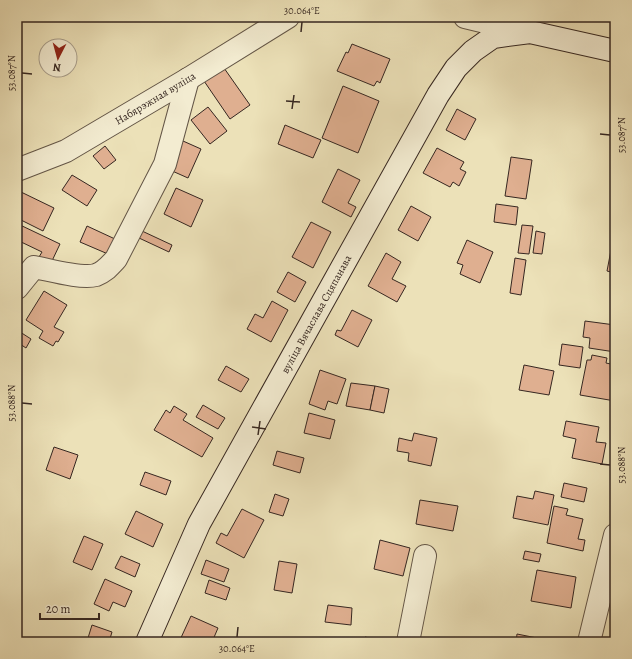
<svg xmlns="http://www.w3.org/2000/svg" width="632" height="659" viewBox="0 0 632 659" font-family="Alegreya,serif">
  <rect width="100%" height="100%" fill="#ece1b8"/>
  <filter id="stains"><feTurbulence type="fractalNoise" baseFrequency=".005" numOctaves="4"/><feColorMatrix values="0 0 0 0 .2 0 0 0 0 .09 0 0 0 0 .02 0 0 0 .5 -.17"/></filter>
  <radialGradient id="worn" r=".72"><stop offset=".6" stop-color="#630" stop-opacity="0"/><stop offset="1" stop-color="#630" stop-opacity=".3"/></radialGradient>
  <g fill="#dfaf90" stroke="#362721">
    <path d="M352 44 390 59 380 83 377 81 374 86 337 71 346 52 348 53Z"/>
    <path d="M224 68 250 105 230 119 204 81Z"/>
    <path d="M343 86 379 101 358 153 322 138Z"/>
    <path d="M208 107 227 131 210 144 191 120Z"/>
    <path d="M457 109 476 119 465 140 446 130Z"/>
    <path d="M285 125 321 140 313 158 278 144Z"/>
    <path d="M183 141 201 149 188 178 170 170Z"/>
    <path d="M105 146 116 160 104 169 93 156Z"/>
    <path d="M437 148 464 162 460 169 466 172 459 186 453 182 450 187 423 173Z"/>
    <path d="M511 157 532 160 526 199 505 196Z"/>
    <path d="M338 169 360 180 348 203 356 207 351 217 322 202Z"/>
    <path d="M72 175 97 190 87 206 62 190Z"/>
    <path d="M176 188 203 200 191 227 164 214Z"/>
    <path d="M21 192 54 208 43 231 17 218V199Z"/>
    <path d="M496 204 518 207 516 225 494 222Z"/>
    <path d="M411 206 431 217 418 241 398 230Z"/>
    <path d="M311 222 331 232 313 268 292 257Z"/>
    <path d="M18 224 60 244 51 263 39 257 42 252 17 240Z"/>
    <path d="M522 225 533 226 529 254 518 253Z"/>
    <path d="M87 226 115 239 108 254 80 242Z"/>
    <path d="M142 231 172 245 169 252 139 238Z"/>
    <path d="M536 231 545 233 542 254 533 253Z"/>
    <path d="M467 240 493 252 480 283 460 274 463 265 457 263Z"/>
    <path d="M612 245 615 246V273L607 271Z"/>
    <path d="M386 253 401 262 392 279 406 286 397 302 368 286Z"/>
    <path d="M515 258 526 260 521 295 510 293Z"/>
    <path d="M288 272 306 282 295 302 277 292Z"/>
    <path d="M44 291 67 305 54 327 64 332 58 342 56 341 53 346 39 338 43 331 26 320Z"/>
    <path d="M272 301 288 310 271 342 247 329 255 314 263 318Z"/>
    <path d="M352 310 372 320 358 347 335 335 337 330 341 331Z"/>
    <path d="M585 321 615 325V352L589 348 590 338 583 337Z"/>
    <path d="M17 330 31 339 26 348 17 342Z"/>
    <path d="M562 344 583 347 580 368 559 365Z"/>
    <path d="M592 355 607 358 606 363 615 365 614 379H615V401L580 395 587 360H591Z"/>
    <path d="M524 365 554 371 549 395 519 390Z"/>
    <path d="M226 366 249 379 241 392 218 380Z"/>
    <path d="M320 370 346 379 337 404 328 401 325 410 309 404Z"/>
    <path d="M351 383 375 386 370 410 346 406Z"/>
    <path d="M375 386 389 389 384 413 370 410Z"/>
    <path d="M203 405 225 418 218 429 196 417Z"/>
    <path d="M174 406 187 414 183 420 213 438 202 457 154 430 166 410 170 413Z"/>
    <path d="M309 413 335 420 330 439 304 433Z"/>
    <path d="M566 421 599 427 596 442 606 443 602 464 572 458 576 439 563 436Z"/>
    <path d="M414 433 437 438 431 466 408 461 409 453 397 451 399 438 412 441Z"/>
    <path d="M54 447 78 455 70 479 46 470Z"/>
    <path d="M277 451 304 458 300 473 273 465Z"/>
    <path d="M145 472 171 481 166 495 140 485Z"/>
    <path d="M564 483 587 488 584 502 561 497Z"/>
    <path d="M535 491 554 495 548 525 513 518 517 496 533 499Z"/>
    <path d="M275 494 289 499 283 516 269 512Z"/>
    <path d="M420 500 458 506 453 531 416 524Z"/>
    <path d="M554 506 568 509 566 515 583 519 578 539 585 540 583 551 547 543Z"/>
    <path d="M242 509 264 520 244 558 216 543 221 533 227 536Z"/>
    <path d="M136 511 163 524 153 547 125 534Z"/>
    <path d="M84 536 103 544 92 570 73 562Z"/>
    <path d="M380 540 410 548 403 576 374 569Z"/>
    <path d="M525 551 541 554 539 562 523 559Z"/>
    <path d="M121 556 140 564 135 577 115 568Z"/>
    <path d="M206 560 229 569 224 582 201 574Z"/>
    <path d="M279 561 297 564 292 593 274 590Z"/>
    <path d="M537 570 576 577 571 608 531 601Z"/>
    <path d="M105 579 132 591 125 607 113 602 109 611 94 604Z"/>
    <path d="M209 580 230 588 226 600 205 593Z"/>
    <path d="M328 605 352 608 351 625 325 622Z"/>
    <path d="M191 616 218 628 212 642H179Z"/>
    <path d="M92 625 112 632 109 642H102L88 638Z"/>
    <path d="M517 634 547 640V642H516Z"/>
    <path d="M365 637 387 642H363Z"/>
  </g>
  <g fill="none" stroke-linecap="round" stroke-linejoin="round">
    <g stroke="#645647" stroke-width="24">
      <g id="street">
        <path d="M465 17 527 32"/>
        <path d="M17 170 66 151 188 79 288 17"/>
        <path d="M17 288 34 267C50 270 81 279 96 275 105 272 110 265 116 259L165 164 188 79"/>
        <path d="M408 642 425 556"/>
        <path d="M589 642 615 535"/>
      </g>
    </g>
    <g stroke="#362721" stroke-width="24">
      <path id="secondary" d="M147 642 199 524 438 95 456 68 473 51 493 37 530 32 615 51"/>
    </g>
    <path stroke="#362721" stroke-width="2.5" stroke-dasharray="1 2" stroke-linecap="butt" d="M17 24 26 17"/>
    <use href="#street" stroke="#f3ecd1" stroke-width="22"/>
    <use href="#secondary" stroke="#f3ecd1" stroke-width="22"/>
  </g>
  <path fill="none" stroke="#362721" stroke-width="1.5" d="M301 32 302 22M22 73 32 74M286 101 300 102M292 109 294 95M600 134 610 135M22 403 32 404M252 427 266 429M258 435 260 421M600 464 610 465M237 637 238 627"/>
  <g text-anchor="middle" stroke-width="3" stroke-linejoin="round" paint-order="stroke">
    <g font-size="11" fill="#362721" stroke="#f3ecd1">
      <text transform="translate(155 98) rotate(-31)" y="4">Набярэжная вуліца</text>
      <text transform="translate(316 314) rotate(-61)" y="4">вуліца Вячаслава Сцяпанава</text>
    </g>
  </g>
  <rect width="632" height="659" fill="none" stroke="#ece1b8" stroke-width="44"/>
  <g transform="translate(58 58) rotate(186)"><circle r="19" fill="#f3ecd1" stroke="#a79d8b"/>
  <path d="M0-3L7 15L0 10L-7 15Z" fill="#8f2418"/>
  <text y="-6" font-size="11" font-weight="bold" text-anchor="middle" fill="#362721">N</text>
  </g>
  <path d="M40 613v6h59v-6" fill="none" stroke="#362721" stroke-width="2"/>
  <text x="46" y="613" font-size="12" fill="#362721" stroke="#f3ecd1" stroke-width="3" paint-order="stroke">20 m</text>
  <rect x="22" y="22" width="588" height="615" fill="none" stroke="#362721" stroke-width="1.5"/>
  <g font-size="10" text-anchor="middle" fill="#362721">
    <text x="302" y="14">30.064°E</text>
    <text transform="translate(11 73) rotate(-90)" y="4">53.087°N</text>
    <text transform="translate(621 135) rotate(-90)" y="4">53.087°N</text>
    <text transform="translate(11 403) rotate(-90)" y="4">53.088°N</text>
    <text transform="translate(621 465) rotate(-90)" y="4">53.088°N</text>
    <text x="237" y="652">30.064°E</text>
  </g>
  <rect width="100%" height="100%" filter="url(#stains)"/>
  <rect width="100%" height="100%" fill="url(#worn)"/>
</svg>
